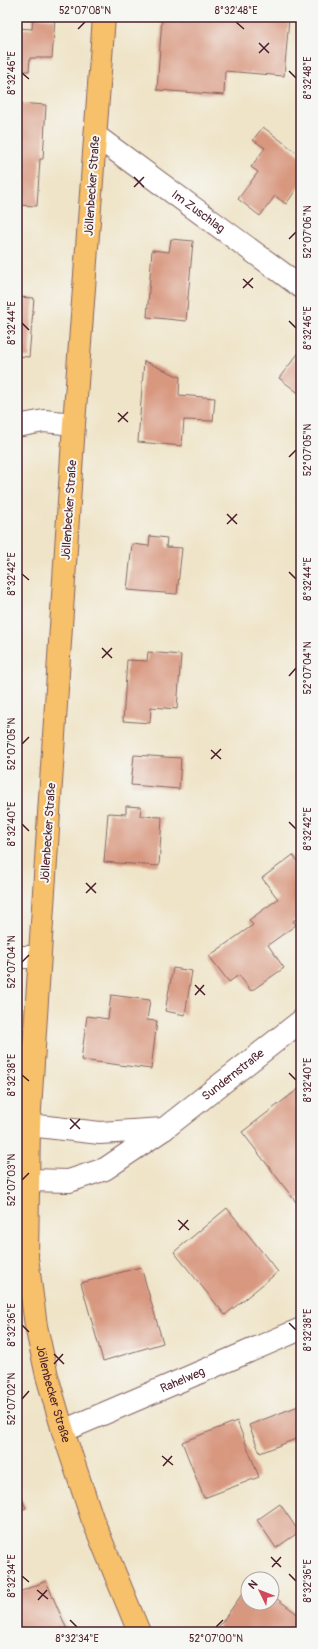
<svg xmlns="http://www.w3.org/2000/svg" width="318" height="1649" viewBox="0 0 318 1649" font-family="Pangolin,sans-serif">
  <rect width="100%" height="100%" fill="#f6f6f2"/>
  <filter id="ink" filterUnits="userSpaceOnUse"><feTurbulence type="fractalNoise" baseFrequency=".025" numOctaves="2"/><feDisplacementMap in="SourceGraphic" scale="8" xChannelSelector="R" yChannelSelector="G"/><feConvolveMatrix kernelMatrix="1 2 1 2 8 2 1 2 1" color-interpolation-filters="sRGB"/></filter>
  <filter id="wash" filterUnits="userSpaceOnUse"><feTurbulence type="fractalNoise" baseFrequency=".012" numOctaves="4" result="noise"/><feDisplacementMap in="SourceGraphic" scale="16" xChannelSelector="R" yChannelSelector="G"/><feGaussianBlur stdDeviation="0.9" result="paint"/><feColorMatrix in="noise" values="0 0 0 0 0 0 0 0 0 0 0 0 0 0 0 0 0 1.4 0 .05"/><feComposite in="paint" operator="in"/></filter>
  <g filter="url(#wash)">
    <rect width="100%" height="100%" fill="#efe4c8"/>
    <g id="blocks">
      <g fill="#d8977f">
        <path d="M33 17 55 19 52 58H30L29 71H17V28L32 29Z"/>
        <path d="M162 17H265L289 19 284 76 225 71 224 95 157 90Z"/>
        <path d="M17 103 46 105 43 159H40L37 206 17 205Z"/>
        <path d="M263 127 301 156V183L286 204 275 196 260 216 238 199 258 172 251 167 265 148 253 140Z"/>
        <path d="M171 239 193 241 186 321 147 317 152 250 169 252Z"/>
        <path d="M17 297 34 298 29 357 17 356Z"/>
        <path d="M301 350V395L279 378Z"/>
        <path d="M144 361 180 377 179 395 215 398 213 421 184 420 182 446 138 442Z"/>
        <path d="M150 536 167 538 166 547 182 548 177 594 127 590 132 544 149 546Z"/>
        <path d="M148 652 181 655 177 709 151 707 150 723 123 721 127 660 147 661Z"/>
        <path d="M134 755 181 758 179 789 131 785Z"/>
        <path d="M126 806 141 807 140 816 162 817 159 866 104 862 108 813 126 814Z"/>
        <path d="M293 855 301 865V916L293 921 296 925 268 945 284 968 251 991 239 975 229 982 209 956 253 925 249 920 278 899 262 878Z"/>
        <path d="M173 968 192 971 185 1015 165 1011Z"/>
        <path d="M111 995 150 1000 147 1020 157 1021 151 1069 81 1060 87 1016 108 1019Z"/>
        <path d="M301 1087V1198L296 1202 242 1132Z"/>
        <path d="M227 1208 278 1272 225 1315 174 1252Z"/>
        <path d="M141 1267 163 1343 103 1361 81 1283Z"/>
        <path d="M301 1405V1437L260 1453 249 1425Z"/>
        <path d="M237 1421 259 1477 204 1498 182 1442Z"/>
        <path d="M17 1489 26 1508 17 1512Z"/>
        <path d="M280 1504 299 1532 276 1548 257 1520Z"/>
        <path d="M46 1581 68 1632H17V1593Z"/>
        <path d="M248 1586V1603H272V1595L300 1616 301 1615V1632H215Z"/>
      </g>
    </g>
  </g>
  <g filter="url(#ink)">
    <use href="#blocks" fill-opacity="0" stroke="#846462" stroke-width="1"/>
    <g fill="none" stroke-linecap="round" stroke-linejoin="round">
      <g stroke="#846462" stroke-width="24">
        <g id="minor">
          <path id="s1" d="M96 136 301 287"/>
          <path d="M17 426 44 421 74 424"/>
          <path d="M17 957H39"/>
          <path d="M29 1125 100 1133 164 1129"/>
          <path id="s2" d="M28 1180 69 1181 105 1169 164 1129 301 1021"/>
          <path id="s3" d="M63 1431 301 1329"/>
        </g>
      </g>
      <g stroke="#846462" stroke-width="24">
        <g id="major">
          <path id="s4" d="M104 17 74 424 29 1125 27 1258 36 1326 47 1376 63 1431 92 1518 139 1632"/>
        </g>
      </g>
      <use href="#minor" stroke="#fff" stroke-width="22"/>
      <use href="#major" stroke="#f7c06b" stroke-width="22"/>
    </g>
  </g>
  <path fill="none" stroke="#4a1f2b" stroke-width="1.5" d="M236 22 244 29M78 29 85 22M259 43 269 53M259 53 269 43M289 71 296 78M22 73 29 79M134 177 144 187M134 187 144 177M289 239 296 232M243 279 253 288M243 288 253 278M289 321 296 328M22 323 29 330M118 413 128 422M118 422 128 412M289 457 296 450M227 514 237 524M227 524 237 514M289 572 296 579M22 574 29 580M102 648 112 658M102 658 112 648M289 676 296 668M22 744 29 737M211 750 221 759M211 759 221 749M289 822 296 829M22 824 29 831M86 883 96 893M86 893 96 883M22 962 29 955M195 985 205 995M195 995 204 985M289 1073 296 1080M22 1075 29 1081M70 1119 80 1129M70 1129 80 1119M22 1180 29 1173M178 1220 189 1230M179 1230 188 1220M289 1323 296 1330M22 1325 29 1332M54 1354 64 1364M54 1364 63 1354M22 1399 29 1391M162 1456 173 1465M163 1466 172 1456M271 1557 281 1567M272 1567 281 1557M289 1574 296 1581M22 1576 29 1582M37 1590 48 1599M38 1600 47 1590M70 1620 77 1627M216 1627 223 1620"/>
  <g text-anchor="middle" stroke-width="4" stroke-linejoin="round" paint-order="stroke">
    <g font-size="12" fill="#4a1f2b" stroke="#f6f6f2">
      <text transform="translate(92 186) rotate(-86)" y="4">Jöllenbecker Straße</text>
      <text dy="4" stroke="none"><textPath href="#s1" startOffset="127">Im Zuschlag</textPath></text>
      <text transform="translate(69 510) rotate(-86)" y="4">Jöllenbecker Straße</text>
      <text transform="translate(48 833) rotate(-86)" y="4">Jöllenbecker Straße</text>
      <text dy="4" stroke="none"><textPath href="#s2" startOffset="238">Sundernstraße</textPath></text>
      <text dy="4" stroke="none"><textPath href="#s3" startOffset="130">Rahelweg</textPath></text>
      <text dy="4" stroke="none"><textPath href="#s4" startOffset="1382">Jöllenbecker Straße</textPath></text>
    </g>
  </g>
  <rect width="318" height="1649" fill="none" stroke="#f6f6f2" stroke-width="44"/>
  <g transform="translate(260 1591) rotate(313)"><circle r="19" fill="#f6f6f2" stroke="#b1a0a2"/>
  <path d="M0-3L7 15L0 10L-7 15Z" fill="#d1495b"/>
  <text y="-6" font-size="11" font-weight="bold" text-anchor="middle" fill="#4a1f2b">N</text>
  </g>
  <rect x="22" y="22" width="274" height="1605" fill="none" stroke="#4a1f2b" stroke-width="1.5"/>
  <g font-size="10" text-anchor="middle" fill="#4a1f2b">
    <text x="85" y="14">52°07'08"N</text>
    <text x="236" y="14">8°32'48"E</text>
    <text transform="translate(11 73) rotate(-90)" y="4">8°32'46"E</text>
    <text transform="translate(307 78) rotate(-90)" y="4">8°32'48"E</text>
    <text transform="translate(307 232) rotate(-90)" y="4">52°07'06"N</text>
    <text transform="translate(11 323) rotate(-90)" y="4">8°32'44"E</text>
    <text transform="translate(307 328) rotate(-90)" y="4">8°32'46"E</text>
    <text transform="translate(307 450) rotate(-90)" y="4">52°07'05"N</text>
    <text transform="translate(11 574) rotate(-90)" y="4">8°32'42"E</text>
    <text transform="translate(307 579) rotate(-90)" y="4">8°32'44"E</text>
    <text transform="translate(307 668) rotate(-90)" y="4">52°07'04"N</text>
    <text transform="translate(11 744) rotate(-90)" y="4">52°07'05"N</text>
    <text transform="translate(11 824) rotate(-90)" y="4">8°32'40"E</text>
    <text transform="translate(307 829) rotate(-90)" y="4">8°32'42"E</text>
    <text transform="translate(11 962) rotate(-90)" y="4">52°07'04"N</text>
    <text transform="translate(11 1075) rotate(-90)" y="4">8°32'38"E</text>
    <text transform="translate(307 1080) rotate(-90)" y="4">8°32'40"E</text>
    <text transform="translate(11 1180) rotate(-90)" y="4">52°07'03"N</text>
    <text transform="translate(11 1325) rotate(-90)" y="4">8°32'36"E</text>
    <text transform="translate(307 1330) rotate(-90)" y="4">8°32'38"E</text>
    <text transform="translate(11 1399) rotate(-90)" y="4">52°07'02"N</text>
    <text transform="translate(11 1576) rotate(-90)" y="4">8°32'34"E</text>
    <text transform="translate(307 1581) rotate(-90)" y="4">8°32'36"E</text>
    <text x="77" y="1642">8°32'34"E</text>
    <text x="216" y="1642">52°07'00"N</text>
  </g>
</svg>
